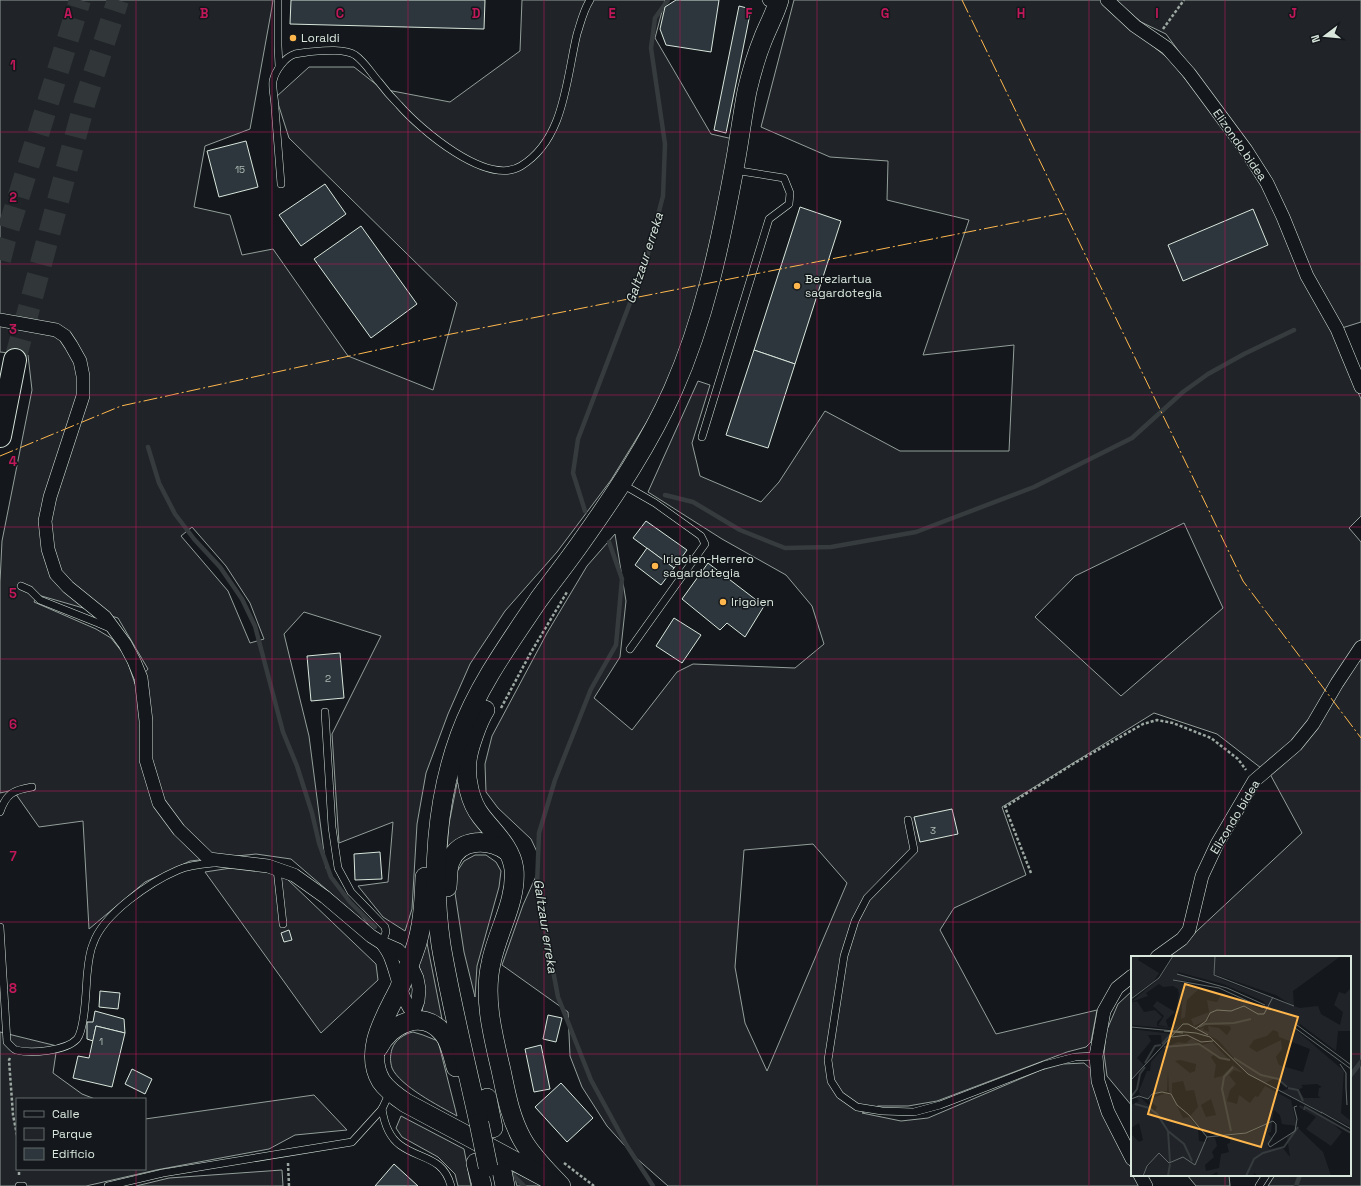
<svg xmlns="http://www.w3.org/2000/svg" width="1361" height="1186" viewBox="0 0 1361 1186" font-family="'Space Grotesk',sans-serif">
  <rect width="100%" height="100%" fill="#14181c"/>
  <g fill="#202428" stroke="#939e99" fill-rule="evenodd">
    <path d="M0 0H273L272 7 250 129 205 146 194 207 230 215 242 255 273 249 348 356 433 390 457 303 289 138 276 97 309 67H354L382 89 450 102 520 51 522 0H665L655 38 711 134 733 139 703 274 685 341 664 394 611 480 557 552 505 611 470 664 448 714 426 773 417 824 412 909 405 931 383 917 358 886 388 882 393 822 339 843 332 734 381 636 304 612 284 634 309 736 326 868 370 927 291 859 256 854 190 861 145 882 89 929 83 821 39 827 13 790 0 793V582L2 541 32 390 28 355 0 352ZM192 527 226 566 250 603 264 639 250 643 228 591 181 536ZM38 595 118 618 148 669 135 684 126 657 111 638 96 629 34 602Z"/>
    <path d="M794 0H1100L1133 30 1169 59 1217 118 1258 177 1330 328 1361 399V516L1349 528 1361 542V639L1344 662 1308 722 1291 743 1261 768 1217 734 1154 713 1002 807 1026 875 954 908 940 930 996 1034 1097 1010 1091 1042 1086 1047 1067 1052 937 1101 908 1106H878L862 1113 901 1121 928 1118 1041 1070 1063 1064 1084 1063 1091 1069 1111 1126 1132 1170V1175H1134L1140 1186H668L635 1157 607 1126 582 1087 570 1056 568 1012 502 965 523 905 537 874 538 854 531 839 498 808 486 792 485 764 492 736 547 633 587 566 615 534 626 601 620 657 594 698 632 730 677 672 693 664 795 668 824 644 812 606 786 575 722 539 648 492 698 381 710 385 692 443 700 476 761 502 779 482 825 411 900 451H1009L1014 345 923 355 969 220 887 200 888 161 830 157 761 127ZM1184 523 1223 608 1121 696 1035 617 1075 576ZM813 844 847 883 767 1071 745 1023 735 967 744 850Z"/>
    <path d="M1114 0H1361V322L1342 328 1308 267 1250 147 1166 34 1141 22Z"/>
    <path d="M1361 659V1186H1268L1275 1175H1350V957H1169L1302 833 1270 774Z"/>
    <path d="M457 783H462L482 833 475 834 447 849 449 824Z"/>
    <path d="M475 855H486L496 862 501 871 499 887 477 966 475 997 464 952 455 893 456 873 464 861Z"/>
    <path d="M231 868 259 869 287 879 376 964 378 980 321 1033 205 872Z"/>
    <path d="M426 938 442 1019 422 1012C425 993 427 981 417 963Z"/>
    <path d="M1132 991V1106L1107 1076 1104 1054 1106 1032 1118 1004Z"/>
    <path d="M0 1032 57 1046 53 1073 82 1094 95 1099H17V1169H145V1119L314 1095 347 1130 295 1135 269 1149 156 1170 86 1186H0Z"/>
    <path d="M413 1032 423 1035 438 1041 457 1116C439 1106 400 1086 392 1068 390 1061 390 1056 392 1049 395 1040 404 1034 413 1032Z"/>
    <path d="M401 1116 464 1149 471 1186H458L455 1174 438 1157 402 1137 396 1128Z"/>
    <path d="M282 1170 283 1186H136L169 1178Z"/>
    <path d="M513 1171 542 1186H517Z"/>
    <path d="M1187 1175H1229L1230 1186H1196Z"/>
  </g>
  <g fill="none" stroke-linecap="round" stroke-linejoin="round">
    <g stroke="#363b3e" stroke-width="4.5">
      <path d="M148 447 159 483 175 514 194 539 220 567 242 599 255 626 283 732 297 766 312 813 319 843 331 877 350 902 375 927"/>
      <path d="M665 495 693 502 740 530 785 548 831 547 916 532 1034 487 1132 438 1183 392 1208 374 1244 354 1294 330"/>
      <path d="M585 511 573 473 578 439 646 261 663 196 665 144 651 48 655 18 668 0"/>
      <path d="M609 542 622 579 616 645 591 689 555 780 539 833 537 885 558 997 591 1080 627 1146 653 1186"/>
      <path d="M1350 1076 1361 1062"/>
      <path d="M509 1171 524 1186"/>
      <path d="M1296 1186 1300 1175"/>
    </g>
  </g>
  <g fill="#2c363c" stroke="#d8e6dc">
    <path d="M291 0H485L484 29 290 24Z"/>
    <path d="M676 0H719L711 52 666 45 660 29 665 7Z"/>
    <path d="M739 6 751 9 726 133 714 130Z"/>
    <path d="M246 141 258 187 219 197 207 151Z"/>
    <path d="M325 184 346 214 301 246 279 215Z"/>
    <path d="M800 207 841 221 795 364 754 350Z"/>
    <path d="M1253 209 1268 245 1183 281 1168 245Z"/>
    <path d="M361 226 417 304 371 338 314 259Z"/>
    <path d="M754 350 795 364 768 448 726 435Z"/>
    <path d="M646 521 687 550 674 568 633 538Z"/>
    <path d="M647 548 674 568 661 585 635 565Z"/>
    <path d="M708 563 764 606 745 637 727 623 720 630 682 599Z"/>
    <path d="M674 618 701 635 682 663 656 646Z"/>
    <path d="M340 653 344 698 311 701 307 656Z"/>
    <path d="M952 809 958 834 920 842 914 817Z"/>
    <path d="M380 852 382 879 355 880 354 854Z"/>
    <path d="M289 930 292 940 284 942 281 933Z"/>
    <path d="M100 991 120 993 118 1009 99 1007Z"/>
    <path d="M95 1011 124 1019 125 1033 96 1026 93 1041 87 1039V1022H93Z"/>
    <path d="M548 1015 562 1018 556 1042 543 1039Z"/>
    <path d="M96 1026 125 1033 112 1087 73 1078 78 1056 89 1058Z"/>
    <path d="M541 1045 550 1089 534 1092 525 1049Z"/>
    <path d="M132 1069 152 1079 145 1094 125 1084Z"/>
    <path d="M561 1083 593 1118 567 1142 535 1107Z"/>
    <path d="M394 1164 418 1186H375Z"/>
  </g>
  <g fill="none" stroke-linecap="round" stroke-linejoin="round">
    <g stroke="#313739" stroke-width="22" stroke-dasharray="22 11" stroke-linecap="butt">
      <path d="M0 260 5 240 80 0"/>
      <path d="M15 360 85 101 118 0"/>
    </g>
    <g stroke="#d8e6dc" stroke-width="8">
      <g id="lane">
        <path d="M278 0V46L279 66"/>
        <path d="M766 0 767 2"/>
        <path d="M281 184C279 159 277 133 275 108 275 100 272 89 273 81 275 71 285 57 295 54 299 53 303 53 307 52 320 51 344 48 355 55 365 62 371 73 379 82 385 90 392 98 399 105 420 129 487 187 521 166 565 139 566 79 577 34 581 22 583 11 590 0"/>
        <path d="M702 437 769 219 789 204 790 193 784 178 734 170"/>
        <path d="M622 484 655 503 701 536 705 544 630 649"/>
        <path d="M21 586 30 590 40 600 98 623 112 629"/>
        <path d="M325 712 332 827 338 868 351 892 385 927 386 932 382 943"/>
        <path d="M0 812C6 794 13 790 32 787"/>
        <path d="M908 820 914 850 867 898 855 921 844 956 828 1060 831 1081 840 1095 857 1107 882 1111 914 1112 940 1105 1044 1065 1075 1057 1096 1056"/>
        <path d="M277 869 283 924"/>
        <path d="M0 927 7 1042C10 1045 13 1049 16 1050 31 1054 66 1051 77 1039 85 1029 86 990 87 976 88 966 89 953 93 944 103 914 150 882 178 870 189 865 202 864 214 863"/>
        <path d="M382 1109C384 1122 389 1137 400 1145 420 1160 443 1156 451 1186"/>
        <path d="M19 1186H23"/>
        <path d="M108 1186 163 1173 352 1142 382 1109 390 1092"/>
        <path d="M1259 1186 1266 1175"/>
      </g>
    </g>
    <g stroke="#d8e6dc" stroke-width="14">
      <g id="street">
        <path d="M1107 0 1135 26 1167 48 1189 73 1246 150 1267 183 1283 217 1307 276 1337 329 1361 387"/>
        <path d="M0 320 56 330 65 336 71 345 80 361 83 376V396L50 497 45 521 48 549 56 574 68 587 105 617 125 644 134 661 141 678 146 721V760L159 803 179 830 209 859 268 866 294 875 325 897 371 936 382 943 398 950 410 963 417 978 419 989 418 1001 413 1014 410 1021"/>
        <path d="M382 943C385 947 388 951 390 956 399 977 400 1002 418 1018"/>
        <path d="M1157 957 1182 939 1189 930 1202 876 1217 844 1254 781 1296 745 1313 724 1337 683 1361 647"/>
        <path d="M1132 976 1117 988 1104 1011 1096 1056 1098 1081 1108 1112 1132 1159"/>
        <path d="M1140 1175 1146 1186"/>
      </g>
    </g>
    <g stroke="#d8e6dc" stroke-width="20">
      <g id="secondary">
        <path d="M485 710C478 721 468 749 467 761 465 779 470 802 481 816 494 833 511 847 514 869 517 901 497 932 491 963 483 998 493 1036 501 1070 506 1094 510 1117 522 1139 532 1157 547 1171 561 1186"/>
        <path d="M425 877C424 902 423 928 414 952 410 964 404 977 399 989 386 1016 363 1050 381 1081 387 1090 397 1097 406 1103L550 1180"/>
        <path d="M447 887C448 879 447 869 450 862 459 837 490 839 507 851"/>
        <path d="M378 1048C390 1024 422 1008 443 1033 450 1041 453 1056 456 1067"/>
        <path d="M487 1098 493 1128"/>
        <path d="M479 1123C466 1063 451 1004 441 945 431 876 436 801 460 735 478 686 510 642 539 599 553 580 568 561 582 541 616 493 649 444 673 390 704 320 720 245 734 169 739 143 742 117 747 91 751 74 756 56 763 39 768 26 775 14 779 0"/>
        <path d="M476 1163 482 1186"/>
        <path d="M502 1171 505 1186"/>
      </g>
    </g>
    <g stroke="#d8e6dc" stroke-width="24">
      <path id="highway" d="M0 436 15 360"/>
    </g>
    <g stroke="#9da8a2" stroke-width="2.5" stroke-dasharray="3 2" stroke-linecap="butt">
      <path d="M1163 29 1184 0"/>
      <path d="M501 708 530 654 567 592"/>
      <path d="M1031 873 1005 807 1073 764 1143 724 1157 720 1173 723 1211 738 1238 759 1246 770"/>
      <path d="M10 1058 9 1060 13 1115 17 1135"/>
      <path d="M288 1163 289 1186"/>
      <path d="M564 1163 594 1186"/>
      <path d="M19 1175V1169"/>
    </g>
    <use href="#lane" stroke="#14181c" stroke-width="7"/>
    <use href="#street" stroke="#14181c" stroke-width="13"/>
    <use href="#secondary" stroke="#14181c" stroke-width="19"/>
    <use href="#highway" stroke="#14181c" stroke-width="22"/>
    <g stroke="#d8e6dc" stroke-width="20" stroke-linecap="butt">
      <path id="secondary-bridge" d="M479 1123 488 1167"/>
    </g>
    <use href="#secondary-bridge" stroke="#14181c" stroke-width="19"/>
    <g stroke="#ffb74d" stroke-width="1" stroke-dasharray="14 3 2 3" stroke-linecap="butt">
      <path d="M962 0 1243 581 1361 738"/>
      <path d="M0 456 121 406 441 336 1064 213"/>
    </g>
  </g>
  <path fill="none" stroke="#c2185b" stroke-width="1" stroke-opacity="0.55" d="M136 0V1099M272 0V1186M408 0V1186M544 0V1186M680 0V1186M817 0V1186M953 0V1186M1089 0V1186M1225 0V957M0 132H1361M0 264H1361M0 395H1361M0 527H1361M0 659H1361M0 791H1361M0 922H1361M0 1054H1132M1350 1054H1361M136 1169V1186M1225 1175V1186"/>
  <g fill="#ffb74d" stroke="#14181c" stroke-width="1.5">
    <circle cx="293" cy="38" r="4"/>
    <circle cx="797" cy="286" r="4"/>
    <circle cx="655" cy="566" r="4"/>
    <circle cx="723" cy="602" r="4"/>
  </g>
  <g text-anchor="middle" stroke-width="3" stroke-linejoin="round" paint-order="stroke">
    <g font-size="10" fill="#adbab4">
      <text x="240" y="173">15</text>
      <text x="328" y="682">2</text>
      <text x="933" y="834">3</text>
      <text x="101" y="1045">1</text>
    </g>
    <g font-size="12" fill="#d8e6dc" stroke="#14181c" text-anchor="start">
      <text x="301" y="42">Loraldi</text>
      <text x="805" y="283">Bereziartua<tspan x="805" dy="14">sagardotegia</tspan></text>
      <text x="663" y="563">Irigoien-Herrero<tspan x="663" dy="14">sagardotegia</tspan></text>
      <text x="731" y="606">Irigoien</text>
    </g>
    <g font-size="12" fill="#d8e6dc" stroke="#14181c">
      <text transform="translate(1240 145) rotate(55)" y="4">Elizondo bidea</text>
      <text transform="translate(1235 817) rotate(-59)" y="4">Elizondo bidea</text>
    </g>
    <g font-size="13" font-style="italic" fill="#d8e6dc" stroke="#14181c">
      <text transform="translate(644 258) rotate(-72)" y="5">Galtzaur erreka</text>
      <text transform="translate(546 926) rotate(81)" y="5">Galtzaur erreka</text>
    </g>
  </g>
  <g transform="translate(1131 956)">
    <rect width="220" height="220" fill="#14181c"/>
    <path d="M0 0H9L7 4 28 17 23 25 0 42ZM43 0H210L162 35 163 50 169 52 187 50 190 58 209 69 212 56 203 49 208 36 214 38 220 32V75H207L205 95 169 68 164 73 213 115 210 157 220 165V171L150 135 160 132 168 135 173 142H190L187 140 188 132 191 131 186 128 170 129 172 131 169 133 155 131 145 122 134 127 116 117 87 84 67 74 73 71 72 74 78 76 77 70 88 72 96 79 100 73 99 70 75 68 68 71 79 62 76 44 86 46 91 37 132 54 135 48 132 45 92 28 47 16 46 17 71 26 41 24 69 32 56 44 54 61 50 63 52 35 48 56 45 55 48 38 47 33 42 30 32 31 28 28 15 37 17 40 0 46 29 22ZM80 17 145 39 162 50 92 24ZM142 74 147 76 148 81 179 93 172 116 148 109 145 101 151 93 150 84 126 96 118 91 123 84 136 80ZM6 45 13 56 24 54 31 61 26 66V70L43 72 50 68 45 73 0 69V47ZM26 45 44 56 35 64 37 71 27 69 33 60 22 50ZM78 56 75 64 63 70 60 63ZM0 73 41 78 31 89 30 79H17L20 85 6 102 13 109 0 123ZM61 82 71 89 81 86 99 105 87 102 84 98 80 101 85 109 83 122 91 120 102 109 112 117 103 114 98 119 105 128 99 134 96 145 106 148 108 139 119 147 124 140 127 141 134 130 160 144 166 170 151 168 149 159 143 154 141 165 116 176 85 181 80 175 73 178 59 160 67 151 63 134 55 135 52 125 41 127V138L38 136 37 113 36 135 20 138 17 143 9 139 8 135 16 115H19L20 106 32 92 47 86 55 87ZM49 104 65 108 64 115 59 117 44 105ZM80 143 85 159 75 161 70 149ZM34 137 41 140 52 162 58 161 67 172 68 185 75 186 78 181 84 182 86 190 81 196 83 201 74 209 75 215 88 212 90 198 98 196 96 188 99 187V180L119 176 141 166 140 176 137 177 142 184 136 189 138 193 151 191 159 201 156 181 167 172 192 196 200 220H128L123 217 122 220H87L86 216 78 220H12L15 213 28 197 16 209 11 220H0V178L8 186 12 184 8 167 0 172V149L8 145 5 141H9L24 155 26 151 17 144ZM169 149 197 163 211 176 200 190 175 173 185 161 168 151Z" fill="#202428" fill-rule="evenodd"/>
    <path fill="none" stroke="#363b3e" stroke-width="2" d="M68 71 74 68 103 67 120 63M31 88 41 77M33 91 68 88 89 102 99 104M103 102 130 119 147 123 156 131M14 107 24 90 30 89M157 132 167 134 172 145M0 141 6 133 9 118 14 111M4 148 18 152 26 158 37 175 53 188 61 205M173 154 174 151 220 177M37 175 39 206M100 175 91 133 93 121 102 111M37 220 39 208M115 220 123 203 132 197 153 191 167 171"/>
    <path fill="none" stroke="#626a69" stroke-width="1" d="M84 0 83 19 163 50M46 18 96 32 134 49M42 24 88 32 132 52M0 43 28 22 42 0M166 69 220 109M0 71 65 77 79 81 117 118 191 157M164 72 220 113M64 73 75 65 79 57 86 54 100 55 113 50 127 58H133L142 41M33 75 52 77M41 81 56 79 70 86 82 85M209 108 215 117V132M0 124 52 68H57L77 79M215 132 216 149M0 143 8 140 17 143 21 138 31 136 40 138 46 149 58 159 76 181 115 177 142 165 145 168V176L137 188 139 191 164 175 166 163 163 151 166 150M190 156 220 173M12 220 16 210 28 197 38 207 52 201 64 209 76 181"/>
    <path fill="#ffb74d" fill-opacity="0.15" stroke="#ffb74d" stroke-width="2" d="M54 28 167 61 130 191 17 158Z"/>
    <rect width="220" height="220" fill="none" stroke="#d8e6dc" stroke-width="2"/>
  </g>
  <g font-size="13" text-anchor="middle" font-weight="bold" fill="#c2185b" stroke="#14181c" stroke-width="3" stroke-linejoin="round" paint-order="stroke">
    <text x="68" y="18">A</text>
    <text x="204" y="18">B</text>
    <text x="340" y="18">C</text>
    <text x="476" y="18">D</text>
    <text x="612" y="18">E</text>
    <text x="749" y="18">F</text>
    <text x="885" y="18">G</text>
    <text x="1021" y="18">H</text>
    <text x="1157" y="18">I</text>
    <text x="1293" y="18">J</text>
    <text x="13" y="70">1</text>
    <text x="13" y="202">2</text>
    <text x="13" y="334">3</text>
    <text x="13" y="466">4</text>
    <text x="13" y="598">5</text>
    <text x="13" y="729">6</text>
    <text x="13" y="861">7</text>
    <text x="13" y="993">8</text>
  </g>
  <rect x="16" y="1098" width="130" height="72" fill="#14181c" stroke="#626a69"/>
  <rect x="24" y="1111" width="20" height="6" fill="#14181c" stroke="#626a69"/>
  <text x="52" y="1118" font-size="12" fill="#d8e6dc">Calle</text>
  <rect x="24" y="1128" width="20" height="12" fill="#202428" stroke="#626a69"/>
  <text x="52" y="1138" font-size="12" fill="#d8e6dc">Parque</text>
  <rect x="24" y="1148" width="20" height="12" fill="#2c363c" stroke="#626a69"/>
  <text x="52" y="1158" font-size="12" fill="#d8e6dc">Edificio</text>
  <g transform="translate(1325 36) rotate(254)" stroke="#14181c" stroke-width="3" paint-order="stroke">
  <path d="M0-3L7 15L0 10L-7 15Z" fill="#d8e6dc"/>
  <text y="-6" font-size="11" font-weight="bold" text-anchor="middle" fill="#d8e6dc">N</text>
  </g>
</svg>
